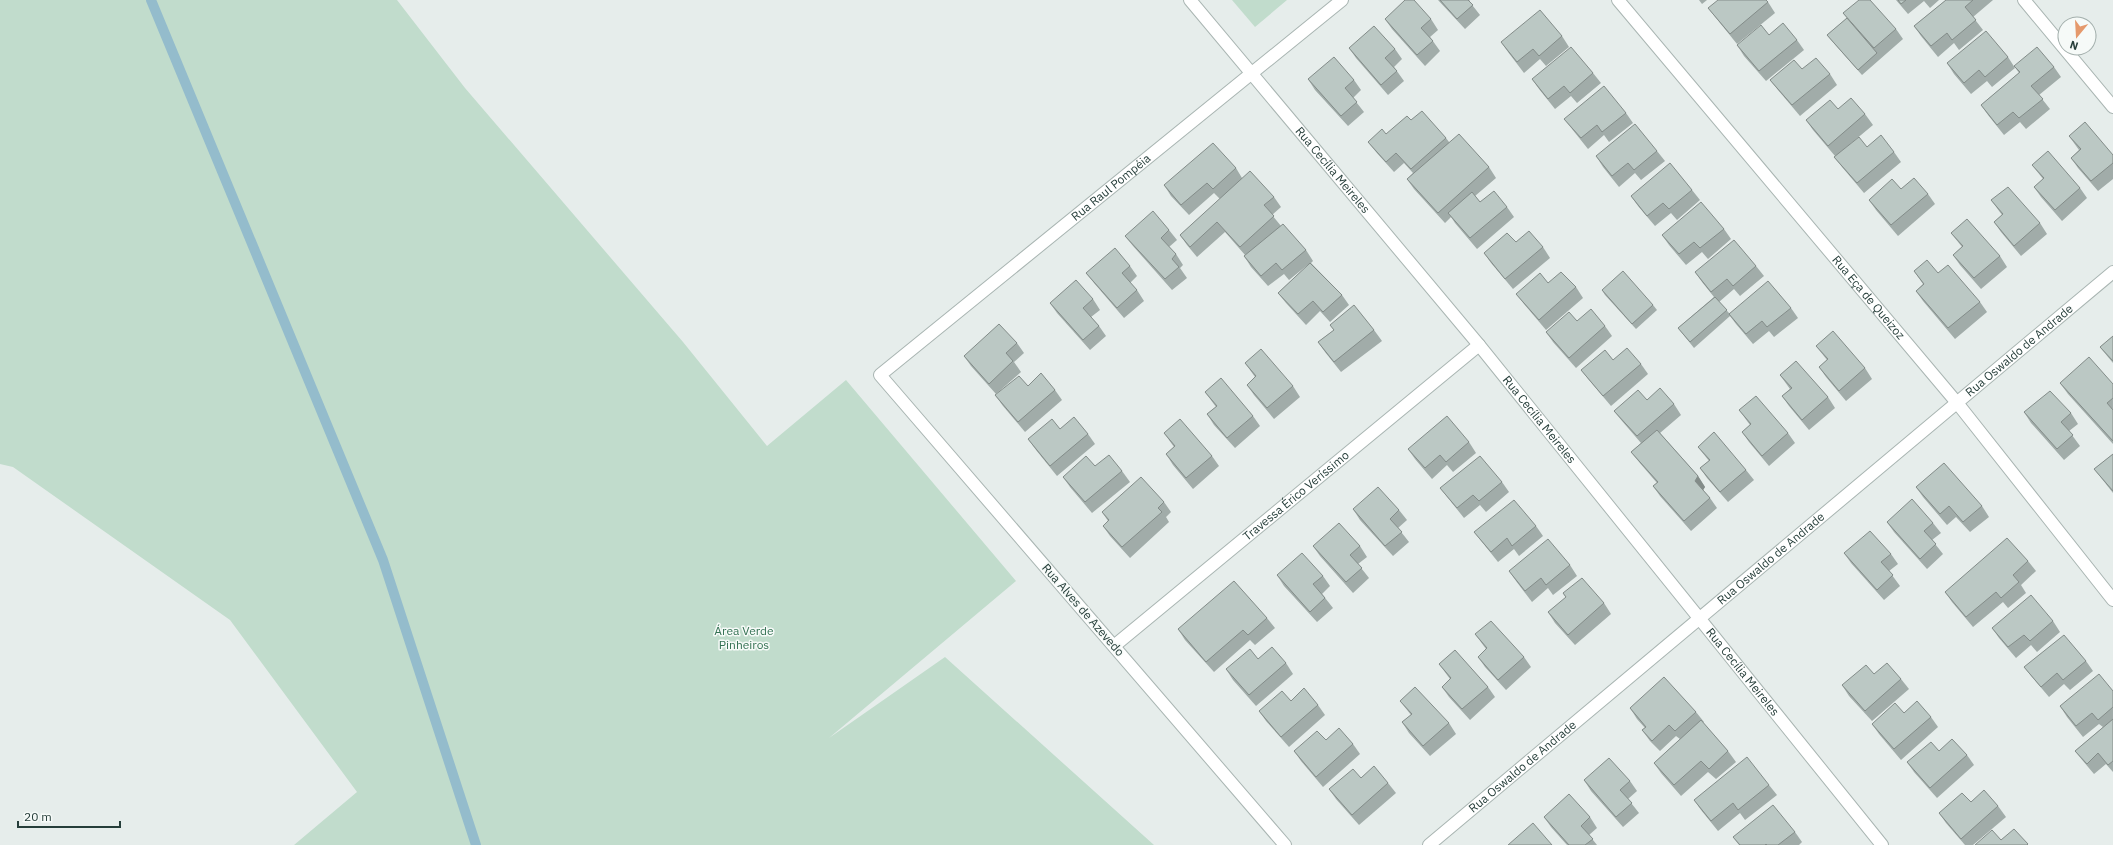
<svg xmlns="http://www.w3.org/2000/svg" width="2113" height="845" viewBox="0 0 2113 845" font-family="'IBM Plex Sans',sans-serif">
  <rect width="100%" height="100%" fill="#e6edeb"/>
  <g fill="#c1dccc">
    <path d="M0 0H397L465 88 683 342 767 446 846 380 1016 581 829 738 945 657 1154 845H294L357 792 230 620 13 467 0 464Z"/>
    <path d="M1232 0H1287L1255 27Z"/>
  </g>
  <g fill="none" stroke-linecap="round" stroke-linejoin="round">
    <path stroke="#94bccc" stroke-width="10" d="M151 0 383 560 476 845"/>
    <g stroke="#a9b5b2" stroke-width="14">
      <g id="minor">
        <path id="s1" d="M1190 0 1479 345 1882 845"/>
        <path id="s2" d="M1618 0 1958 404 2113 600"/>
        <path d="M2024 0 2113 107"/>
        <path id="s3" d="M1114 646 1479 345"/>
        <path id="s4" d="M1285 845 880 375 1342 0"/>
        <path id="s5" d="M1429 845 2113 272"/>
      </g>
    </g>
    <use href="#minor" stroke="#fff" stroke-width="12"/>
  </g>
  <g fill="#a1aca9">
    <path d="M1438 0H1470L1469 1 1480 15 1465 29Z"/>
    <path d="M1699 0H1707L1702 4Z"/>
    <path d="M1896 0H1939L1930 8 1924 1 1908 14Z"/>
    <path d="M1946 0H1993L1973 17 1983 30 1959 50 1954 43 1938 57 1921 36 1914 26Z"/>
    <path d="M1768 2 1775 13 1737 44 1716 18 1708 8Z"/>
    <path d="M1843 13 1896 29 1903 39 1862 75 1831 40 1827 35 1847 18Z"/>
    <path d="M1385 19H1431L1438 30 1430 37 1440 51 1425 66 1392 29Z"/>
    <path d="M1769 35 1797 40 1804 50 1766 81 1744 56 1737 45Z"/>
    <path d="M1562 36 1569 47 1546 66 1540 59 1524 73 1508 52 1501 42Z"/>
    <path d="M1349 48 1395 49 1402 59 1394 67 1404 81 1388 95 1356 58Z"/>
    <path d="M2008 57 2015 68 1992 87 1987 81 1971 94 1954 74 1947 63Z"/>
    <path d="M2014 66 2054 67 2061 77 2039 95 2050 109 2026 129 2020 122 2004 135 1988 115 1981 105 2019 73Z"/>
    <path d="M1802 69 1830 74 1837 85 1800 116 1778 90 1770 80Z"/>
    <path d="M1593 73 1601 83 1577 103 1571 96 1555 109 1539 89 1532 79Z"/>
    <path d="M1308 79 1354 80 1361 90 1353 98 1364 112 1348 126 1315 90Z"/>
    <path d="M1838 109 1865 114 1873 125 1837 155 1867 147 1894 152 1901 162 1864 193 1842 167 1834 157 1835 156 1813 130 1806 120Z"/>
    <path d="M1626 113 1633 123 1609 142 1604 135 1588 149 1564 119Z"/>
    <path d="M1411 120 1446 138 1449 142 1489 167 1496 178 1475 196 1480 202 1507 207 1514 217 1477 249 1455 223 1451 217 1445 223 1414 189 1407 179 1413 173 1404 163 1394 172 1376 152 1368 142 1386 134Z"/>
    <path d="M2069 136 2113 155V179L2098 191 2078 168 2071 158 2079 150Z"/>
    <path d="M1657 151 1665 161 1641 180 1635 173 1619 187 1603 167 1596 156Z"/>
    <path d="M2032 165 2080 188 2087 198 2062 221 2041 197 2034 187 2043 179Z"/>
    <path d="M1236 168 1242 178 1274 197 1281 207 1272 215 1281 226 1306 250 1313 261 1311 263 1342 295 1349 305 1330 322 1320 311 1306 325 1286 303 1278 293 1310 263 1289 280 1284 274 1268 286 1251 267 1244 256 1245 255 1225 232 1197 257 1187 245 1180 235 1220 199 1214 193 1189 215 1171 196 1164 185Z"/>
    <path d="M1901 189 1928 194 1935 204 1898 236 1876 210 1869 200Z"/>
    <path d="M1692 190 1700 200 1677 220 1671 213 1655 226 1638 206 1631 196Z"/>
    <path d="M1991 200 2040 223 2047 234 2021 256 2001 232 1994 222 2002 215Z"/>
    <path d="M1724 229 1731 239 1708 259 1702 252 1686 265 1669 245 1662 235Z"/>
    <path d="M1169 230 1177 240 1169 247 1176 254 1183 265 1180 268 1187 278 1172 290 1133 246 1125 236Z"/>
    <path d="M1951 233 2000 256 2007 267 1981 289 1960 265 1953 255 1962 247Z"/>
    <path d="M1516 242 1543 247 1550 258 1513 289 1491 263 1484 253Z"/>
    <path d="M1130 266 1137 276 1130 283 1137 290 1144 301 1124 318 1094 283 1086 273Z"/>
    <path d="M1756 266 1764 276 1740 296 1734 289 1719 302 1729 313 1791 308 1798 318 1774 337 1769 331 1753 344 1736 324 1730 316 1694 348 1678 328 1714 297 1702 282 1695 272Z"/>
    <path d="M1914 271 1980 302 1987 312 1955 339 1923 301 1916 291 1923 284Z"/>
    <path d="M1548 283 1576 287 1583 298 1546 330 1524 304 1516 294Z"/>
    <path d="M1602 290 1653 305 1657 310 1636 329 1605 295Z"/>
    <path d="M1093 299 1100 310 1091 317 1099 326 1106 336 1090 350 1057 313 1050 303Z"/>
    <path d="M1577 321 1605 326 1612 336 1576 368 1553 342 1546 332Z"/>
    <path d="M1330 325 1374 330 1382 341 1341 372 1325 352 1318 342 1334 330Z"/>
    <path d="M2113 336V363L2108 357 2100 347Z"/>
    <path d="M1017 343 1024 353 1014 362 1021 372 996 394 971 366 964 356Z"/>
    <path d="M1816 346 1865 368 1872 379 1846 401 1826 377 1819 367 1827 360Z"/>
    <path d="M1245 363 1293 386 1300 397 1274 419 1254 395 1247 385 1255 377Z"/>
    <path d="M1641 364 1648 374 1611 406 1589 380 1581 370Z"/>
    <path d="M1780 375 1828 397 1835 408 1809 430 1789 406 1782 396 1790 389Z"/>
    <path d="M2060 383 2113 384V444L2068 394Z"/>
    <path d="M1055 390 1062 400 1025 432 1003 406 995 395Z"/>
    <path d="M1205 392 1253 416 1260 426 1235 448 1214 425 1207 414 1216 407Z"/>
    <path d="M1647 400 1674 404 1681 415 1660 433 1698 476 1705 487 1703 490 1710 498 1717 508 1691 531 1660 496 1653 486 1657 483 1639 462 1631 452 1641 443 1622 421 1614 411Z"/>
    <path d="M1739 410 1788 433 1795 443 1769 466 1749 442 1742 432 1750 425Z"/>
    <path d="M2024 412 2071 413 2078 424 2069 431 2080 446 2064 460 2031 423Z"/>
    <path d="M1060 429 1088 434 1095 444 1057 476 1036 450 1028 439Z"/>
    <path d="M1164 433 1212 456 1219 466 1193 489 1173 465 1166 454 1174 447Z"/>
    <path d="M1469 442 1476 453 1453 472 1447 465 1432 479 1415 459 1408 449Z"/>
    <path d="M1698 447 1746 470 1754 480 1728 502 1707 478 1700 468 1709 461Z"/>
    <path d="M2113 454V493L2102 479 2094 469Z"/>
    <path d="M1095 466 1122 471 1130 482 1092 513 1070 487 1063 477Z"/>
    <path d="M1502 482 1509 492 1486 512 1480 505 1464 518 1440 488Z"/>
    <path d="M1916 487 1982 506 1989 517 1970 532 1956 517 1947 525 1923 497Z"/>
    <path d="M1164 502 1171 512 1166 517 1169 522 1130 558 1110 536 1103 526 1108 521 1102 512Z"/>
    <path d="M1353 509 1399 510 1407 520 1398 528 1409 542 1393 556 1360 520Z"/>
    <path d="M1887 522 1933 523 1941 533 1932 540 1943 554 1927 569 1894 532Z"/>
    <path d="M1536 526 1543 536 1519 556 1514 549 1498 562 1474 532Z"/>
    <path d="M1313 546H1360L1367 557 1358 564 1369 578 1353 593 1320 556Z"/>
    <path d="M1844 553 1891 554 1898 564 1889 571 1900 586 1884 600 1851 563Z"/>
    <path d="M2028 561 2036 571 2021 585 2026 593 2008 608 2003 602 1973 627 1952 602 1945 592Z"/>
    <path d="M1570 565 1577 576 1553 595 1548 588 1532 602 1516 581 1509 571Z"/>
    <path d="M1277 575 1323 576 1330 586 1322 594 1333 608 1317 622 1284 586Z"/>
    <path d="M1563 593 1604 603 1611 614 1575 645 1555 623 1548 612 1566 598Z"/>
    <path d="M1267 618 1275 628 1255 645 1250 640 1214 672 1185 640 1178 629Z"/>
    <path d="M2053 621 2060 632 2037 652 2031 645 2016 658 1999 638 1992 628Z"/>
    <path d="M1475 634 1524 657 1531 667 1506 690 1485 667 1478 657 1486 649Z"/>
    <path d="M1258 659 1286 663 1293 674 1256 706 1233 680 1226 669Z"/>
    <path d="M2086 661 2093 671 2070 690 2064 684 2049 697 2032 677 2024 667Z"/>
    <path d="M1439 664 1488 687 1495 697 1470 720 1449 697 1442 687 1450 679Z"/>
    <path d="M1874 674 1901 679 1909 689 1872 721 1849 696 1842 685Z"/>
    <path d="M2113 691V772L2106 764 2094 774 2083 761 2075 751 2103 727 2099 724 2083 737 2067 717 2060 706Z"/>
    <path d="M1291 701 1318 705 1325 715 1289 747 1266 721 1259 711Z"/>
    <path d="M1400 701 1449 723 1456 734 1430 756 1409 733 1402 722 1411 715Z"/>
    <path d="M1630 708 1696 712 1704 722 1703 723 1728 751 1736 762 1716 779 1708 772 1681 796 1661 773 1654 763 1680 739 1676 736 1660 751 1650 741 1642 730 1645 728 1637 719Z"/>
    <path d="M1904 713 1931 717 1938 727 1901 760 1879 734 1872 724Z"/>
    <path d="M1326 740 1353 744 1360 754 1323 787 1301 761 1294 751Z"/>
    <path d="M1939 751 1967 755 1974 765 1937 798 1914 772 1907 762Z"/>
    <path d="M1361 778 1388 783 1396 793 1359 825 1336 799 1329 789Z"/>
    <path d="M1584 780 1630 781 1637 791 1628 799 1639 813 1623 827 1591 791Z"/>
    <path d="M1769 785 1777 795 1745 820 1740 813 1718 831 1701 810 1694 800Z"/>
    <path d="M1971 802 1998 806 2006 817 1973 845H1965L1946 823 1939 813Z"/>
    <path d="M1544 817H1590L1597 828 1589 835 1597 845H1567L1551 827Z"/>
    <path d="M1795 832 1802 842 1799 845H1739L1733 837Z"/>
  </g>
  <path fill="#838c89" d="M1698 476 1705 487 1702 492 1695 481Z"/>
  <g fill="#bbc8c4" stroke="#838c89">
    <path d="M1405 0H1414L1431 19 1421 28 1433 41 1417 55 1385 19Z"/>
    <path d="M1440 0H1468L1473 5 1457 19Z"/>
    <path d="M1718 0H1766L1768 2 1730 34 1708 8Z"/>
    <path d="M1859 0H1870L1896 29 1874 48 1843 13Z"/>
    <path d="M1898 0H1906L1901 4Z"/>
    <path d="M1946 0H1973L1965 7 1976 20 1952 40 1947 33 1931 46 1914 26Z"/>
    <path d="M1540 10 1562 36 1539 56 1533 49 1517 62 1501 42Z"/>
    <path d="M1847 18 1877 53 1858 70 1827 35Z"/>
    <path d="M1783 23 1797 40 1759 71 1737 45 1761 25 1769 35Z"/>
    <path d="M1374 26 1395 49 1385 58 1397 71 1381 85 1349 48Z"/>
    <path d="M1986 31 2008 57 1985 77 1979 70 1964 83 1947 63Z"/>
    <path d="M1571 47 1593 73 1570 93 1564 86 1548 99 1532 79Z"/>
    <path d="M2037 47 2054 67 2031 86 2043 99 2019 118 2013 112 1997 125 1981 105 2020 72 2014 66Z"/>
    <path d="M1334 57 1354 80 1345 88 1357 102 1341 116 1308 79Z"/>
    <path d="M1816 58 1830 74 1792 105 1770 80 1794 60 1802 69Z"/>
    <path d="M1604 86 1626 113 1602 132 1597 125 1581 138 1564 119Z"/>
    <path d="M1851 98 1865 114 1828 146 1806 120 1830 100 1838 109Z"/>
    <path d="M1422 111 1446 138 1411 169 1396 153 1386 162 1368 142 1382 129 1386 134 1407 116 1411 120Z"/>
    <path d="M2085 122 2113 155V163L2091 181 2071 158 2081 149 2069 136Z"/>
    <path d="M1635 124 1657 151 1634 170 1628 163 1612 176 1596 156Z"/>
    <path d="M1459 134 1489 167 1438 213 1407 179Z"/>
    <path d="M1881 135 1894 152 1857 183 1834 157 1859 137 1867 147Z"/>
    <path d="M1213 143 1236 168 1213 189 1207 183 1181 205 1164 185Z"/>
    <path d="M2048 151 2080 188 2055 210 2034 187 2044 178 2032 165Z"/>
    <path d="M1670 163 1692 190 1669 209 1663 203 1647 216 1631 196Z"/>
    <path d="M1250 171 1274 197 1264 205 1274 216 1240 247 1217 222 1190 247 1180 235Z"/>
    <path d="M1914 178 1928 194 1891 225 1869 200 1892 179 1901 189Z"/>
    <path d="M2008 187 2040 223 2014 246 1994 222 2003 214 1991 200Z"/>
    <path d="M1494 191 1507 207 1470 238 1448 213 1472 192 1480 202Z"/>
    <path d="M1701 202 1724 229 1700 248 1694 242 1679 254 1662 235Z"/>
    <path d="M1153 211 1169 230 1161 238 1176 254 1172 259 1179 267 1165 279 1125 236Z"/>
    <path d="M1967 219 2000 256 1974 278 1953 255 1963 246 1951 233Z"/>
    <path d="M1283 224 1306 250 1282 270 1276 263 1261 276 1244 256Z"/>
    <path d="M1529 231 1543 247 1505 279 1484 253 1507 233 1516 242Z"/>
    <path d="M1734 240 1756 266 1733 286 1727 279 1711 292 1695 272Z"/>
    <path d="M1115 248 1130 266 1122 273 1137 290 1117 308 1086 273Z"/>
    <path d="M1927 260 1938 273 1948 265 1980 302 1948 328 1916 291 1924 284 1914 271Z"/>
    <path d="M1310 263 1342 295 1323 312 1313 301 1298 314 1278 293Z"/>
    <path d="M1623 271 1653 305 1632 324 1602 290Z"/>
    <path d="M1561 272 1576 287 1539 320 1516 294 1540 273 1548 283Z"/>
    <path d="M1076 280 1093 299 1083 308 1099 326 1083 340 1050 303Z"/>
    <path d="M1768 281 1791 308 1767 327 1762 321 1746 334 1729 314Z"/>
    <path d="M1715 297 1727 310 1690 342 1678 328Z"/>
    <path d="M1354 305 1374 330 1334 362 1318 342 1334 330 1330 325Z"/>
    <path d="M1591 309 1605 326 1569 358 1546 332 1569 312 1577 321Z"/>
    <path d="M999 324 1017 343 1006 353 1013 361 989 384 964 356Z"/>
    <path d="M1833 331 1865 368 1839 391 1819 367 1828 359 1816 346Z"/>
    <path d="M2113 336V361L2100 347Z"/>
    <path d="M1627 348 1641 364 1603 396 1581 370 1605 350 1613 360Z"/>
    <path d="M1261 349 1293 386 1267 408 1247 385 1256 376 1245 363Z"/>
    <path d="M2089 357 2113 384V398L2107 403 2113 410V441L2060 383Z"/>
    <path d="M1796 361 1828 397 1802 420 1782 396 1792 388 1780 375Z"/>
    <path d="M1041 373 1055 390 1018 422 995 395 1019 376 1028 386Z"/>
    <path d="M1221 378 1253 416 1227 438 1207 414 1217 406 1205 392Z"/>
    <path d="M1660 388 1674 404 1637 436 1614 411 1638 390 1647 400Z"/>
    <path d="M2050 391 2071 413 2061 422 2073 435 2057 449 2024 412Z"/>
    <path d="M1756 396 1788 433 1762 456 1742 432 1751 424 1739 410Z"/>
    <path d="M1447 416 1469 442 1446 462 1440 455 1425 468 1408 449Z"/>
    <path d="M1074 417 1088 434 1050 466 1028 439 1052 419 1060 429Z"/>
    <path d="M1180 419 1212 456 1186 478 1166 454 1175 446 1164 433Z"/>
    <path d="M1657 430 1698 476 1695 481 1710 498 1684 521 1653 486 1658 482 1631 452Z"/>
    <path d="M1714 432 1746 470 1720 492 1700 468 1710 460 1698 447Z"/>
    <path d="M2113 454V491L2094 469Z"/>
    <path d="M1109 455 1122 471 1085 502 1063 477 1086 456 1095 466Z"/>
    <path d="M1480 456 1502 482 1479 501 1473 495 1457 508 1440 488Z"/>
    <path d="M1944 463 1982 506 1963 522 1949 506 1940 514 1916 487Z"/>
    <path d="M1141 477 1164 502 1158 508 1162 512 1122 547 1103 526 1109 520 1102 512Z"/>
    <path d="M1378 487 1399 510 1390 519 1402 532 1385 546 1353 509Z"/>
    <path d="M1912 499 1933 523 1924 531 1936 544 1920 559 1887 522Z"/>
    <path d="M1514 500 1536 526 1512 546 1507 538 1491 552 1474 532Z"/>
    <path d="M1339 523 1360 546 1350 555 1362 568 1346 582 1313 546Z"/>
    <path d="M1870 531 1891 554 1881 562 1893 575 1877 590 1844 553Z"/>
    <path d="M2007 538 2028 561 2013 575 2019 582 2001 598 1996 592 1966 617 1945 592Z"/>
    <path d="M1548 539 1570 565 1546 585 1541 578 1525 591 1509 571Z"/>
    <path d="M1302 553 1323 576 1313 584 1325 598 1310 612 1277 575Z"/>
    <path d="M1582 578 1604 603 1568 635 1548 612 1566 597 1563 593Z"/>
    <path d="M1234 581 1267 618 1248 635 1243 630 1206 662 1178 629Z"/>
    <path d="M2031 595 2053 621 2030 641 2024 635 2008 647 1992 628Z"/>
    <path d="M1491 621 1524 657 1498 680 1478 657 1487 648 1475 634Z"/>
    <path d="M2064 635 2086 661 2063 680 2057 673 2041 687 2024 667Z"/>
    <path d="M1272 647 1286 663 1249 695 1226 669 1250 649 1258 659Z"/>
    <path d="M1455 650 1488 687 1462 709 1442 687 1451 678 1439 664Z"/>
    <path d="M1887 663 1901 679 1865 711 1842 685 1866 665 1874 674Z"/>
    <path d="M2099 674 2113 691V707L2098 720 2092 713 2076 726 2060 706Z"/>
    <path d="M1664 677 1696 712 1675 731 1669 725 1652 741 1642 730 1646 727 1630 708Z"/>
    <path d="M1415 687 1449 723 1423 746 1402 722 1412 714 1400 701Z"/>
    <path d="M1304 688 1318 705 1281 737 1259 711 1282 691 1291 701Z"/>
    <path d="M1917 701 1931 717 1894 749 1872 724 1895 703 1904 713Z"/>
    <path d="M2113 719V761L2108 765 2098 753 2087 764 2075 751Z"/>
    <path d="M1701 720 1728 751 1709 769 1701 761 1674 785 1654 763Z"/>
    <path d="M1339 728 1353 744 1316 777 1294 751 1317 731 1326 740Z"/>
    <path d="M1952 739 1967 755 1930 788 1907 762 1931 742 1939 751Z"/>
    <path d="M1747 757 1769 785 1738 810 1733 803 1711 821 1694 800Z"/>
    <path d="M1609 758 1630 781 1620 790 1632 803 1616 817 1584 780Z"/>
    <path d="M1374 766 1388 783 1352 815 1329 789 1353 769 1361 778Z"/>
    <path d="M1984 790 1998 806 1961 839 1939 813 1962 793 1971 802Z"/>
    <path d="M1569 794 1590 817 1581 826 1593 839 1585 845H1569L1544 817Z"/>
    <path d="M1773 805 1795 832 1778 845H1767L1766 844 1765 845H1740L1733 837Z"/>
    <path d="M1533 823 1552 845H1508Z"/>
    <path d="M2014 829 2028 844 2027 845H1975L1992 830 2001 840Z"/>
  </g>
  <g text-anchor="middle" stroke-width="3" stroke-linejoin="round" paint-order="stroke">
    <g font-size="12" fill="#263e3a" stroke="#f6faf8">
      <text dy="4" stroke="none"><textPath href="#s1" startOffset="222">Rua Cecília Meireles</textPath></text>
      <text dy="4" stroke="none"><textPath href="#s4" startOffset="918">Rua Raul Pompéia</textPath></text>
      <text dy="4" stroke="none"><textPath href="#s2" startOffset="389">Rua Eça de Queizoz</textPath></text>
      <text dy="4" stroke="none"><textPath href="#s5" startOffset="770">Rua Oswaldo de Andrade</textPath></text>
      <text dy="4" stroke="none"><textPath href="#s1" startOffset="546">Rua Cecília Meireles</textPath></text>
      <text dy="4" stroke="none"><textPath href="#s3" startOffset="236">Travessa Érico Veríssimo</textPath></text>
      <text dy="4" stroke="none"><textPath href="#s5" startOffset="446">Rua Oswaldo de Andrade</textPath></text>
      <text transform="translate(1083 610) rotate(49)" y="4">Rua Alves de Azevedo</text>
      <text dy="4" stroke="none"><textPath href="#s1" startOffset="870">Rua Cecília Meireles</textPath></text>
      <text dy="4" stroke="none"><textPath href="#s5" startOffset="122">Rua Oswaldo de Andrade</textPath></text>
    </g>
    <g font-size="12" fill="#347153" stroke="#f6faf8">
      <text x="744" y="635">Área Verde<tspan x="744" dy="14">Pinheiros</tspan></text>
    </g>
  </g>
  <g transform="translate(2077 36) rotate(198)"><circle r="19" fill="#f6faf8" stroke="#a3afac"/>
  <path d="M0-3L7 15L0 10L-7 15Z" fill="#e5996c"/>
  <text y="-6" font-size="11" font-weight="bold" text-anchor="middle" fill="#263e3a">N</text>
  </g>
  <path d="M18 821v6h102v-6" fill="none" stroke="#263e3a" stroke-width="2"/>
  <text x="24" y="821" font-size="12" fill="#263e3a" stroke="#f6faf8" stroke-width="3" paint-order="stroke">20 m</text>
</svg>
